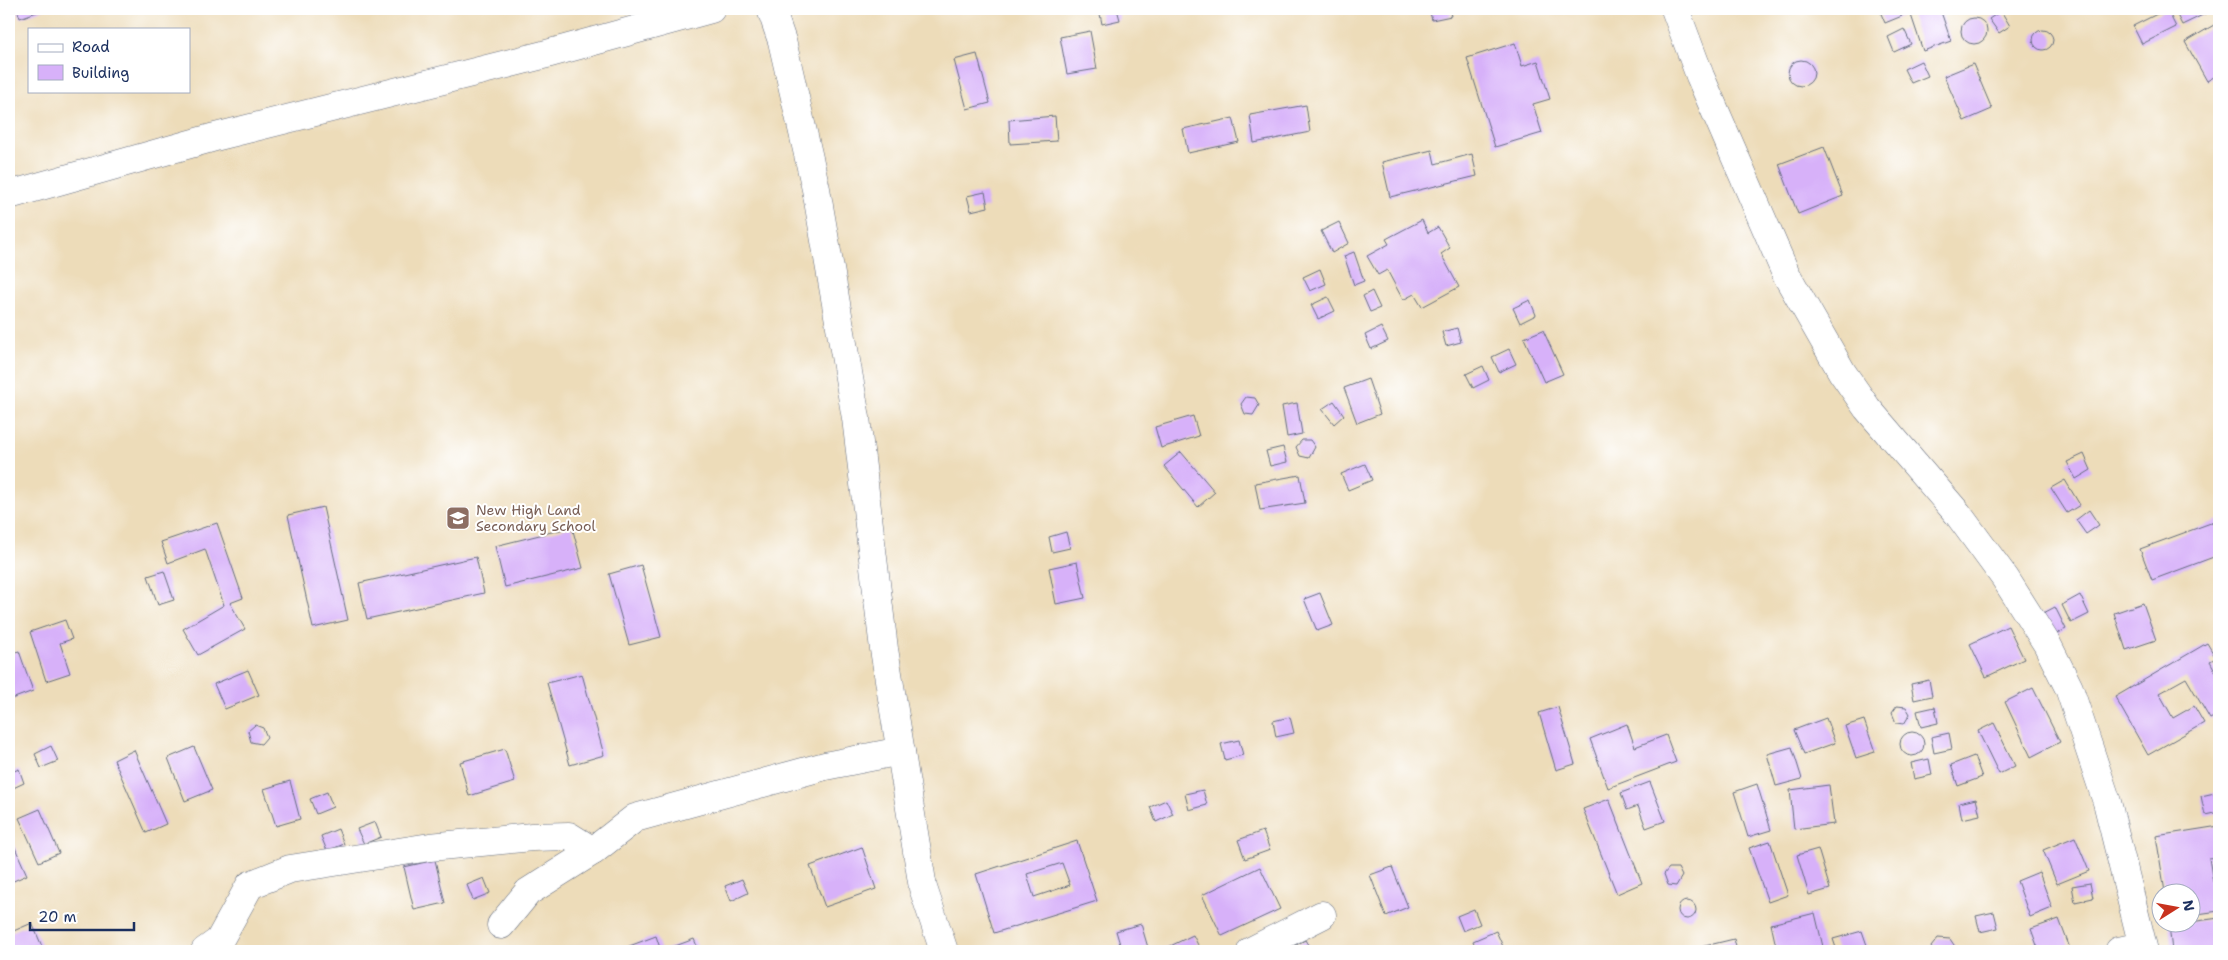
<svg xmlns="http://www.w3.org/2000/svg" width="2228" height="960" viewBox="0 0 2228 960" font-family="'Shantell Sans',sans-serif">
  <rect width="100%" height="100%" fill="#fff"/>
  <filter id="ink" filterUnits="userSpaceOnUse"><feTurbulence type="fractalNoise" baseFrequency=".02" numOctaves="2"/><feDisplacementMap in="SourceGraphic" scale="10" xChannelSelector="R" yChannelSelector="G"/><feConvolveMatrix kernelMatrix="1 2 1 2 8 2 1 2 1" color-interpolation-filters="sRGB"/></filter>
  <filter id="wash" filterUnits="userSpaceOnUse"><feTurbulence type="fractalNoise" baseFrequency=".0096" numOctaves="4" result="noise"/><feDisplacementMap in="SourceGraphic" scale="20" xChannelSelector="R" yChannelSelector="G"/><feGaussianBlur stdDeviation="1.12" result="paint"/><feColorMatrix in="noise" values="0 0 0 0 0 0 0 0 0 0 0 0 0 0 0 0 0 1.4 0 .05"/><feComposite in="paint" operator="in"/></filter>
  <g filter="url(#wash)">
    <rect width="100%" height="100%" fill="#eddcb9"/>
    <g id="blocks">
      <g fill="#d7b1f9" fill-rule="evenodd">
        <path d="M17 9H45L20 18Z"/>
        <path d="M1099 9H1117L1120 20 1102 24Z"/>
        <path d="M1429 9H1449L1451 16 1432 20Z"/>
        <path d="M1879 9H1899L1902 16 1885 23Z"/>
        <path d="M1909 9H1940L1951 41 1923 51Z"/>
        <path d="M2167 9 2176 27 2142 44 2133 26Z"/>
        <path d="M2174 9H2215L2182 25Z"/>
        <path d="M2001 11 2010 26 1999 33 1989 19Z"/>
        <circle cx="1974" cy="31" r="13"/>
        <path d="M2219 22V74L2207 81 2185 42Z"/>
        <path d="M1904 29 1911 44 1894 52 1888 37Z"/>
        <circle cx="2043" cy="40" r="10"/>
        <path d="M1090 31 1097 69 1067 74 1060 37Z"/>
        <path d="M1515 43 1522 66 1538 61 1550 99 1533 104 1542 133 1495 147 1467 58Z"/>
        <path d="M977 54 990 103 967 109 954 60Z"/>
        <circle cx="1801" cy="73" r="13"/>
        <path d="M1921 61 1928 76 1911 83 1904 69Z"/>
        <path d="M1973 64 1992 109 1964 121 1944 76Z"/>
        <path d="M1306 105 1310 132 1254 143 1250 115Z"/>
        <path d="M1055 116 1057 141 1010 144 1009 120Z"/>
        <path d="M1233 118 1239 142 1188 153 1183 129Z"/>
        <path d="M1824 147 1843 196 1798 214 1779 164Z"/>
        <path d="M1432 150 1435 164 1472 154 1477 176 1390 197 1382 162Z"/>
        <path d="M985 192 988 207 971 211 967 196Z"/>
        <path d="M1422 220 1428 233 1438 227 1450 248 1441 254 1459 287 1422 307 1414 294 1403 300 1387 270 1378 275 1367 256 1389 244 1386 239Z"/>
        <path d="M1339 222 1349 243 1332 253 1321 231Z"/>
        <path d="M1354 252 1364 281 1354 285 1344 256Z"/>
        <path d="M1320 269 1326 284 1310 291 1303 277Z"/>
        <path d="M1372 291 1380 308 1370 312 1363 296Z"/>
        <path d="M1328 297 1335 311 1318 319 1311 305Z"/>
        <path d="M1530 300 1536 315 1520 323 1513 308Z"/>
        <path d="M1381 327 1388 341 1371 349 1365 335Z"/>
        <path d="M1457 328 1461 342 1446 346 1442 332Z"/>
        <path d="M1543 330 1563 374 1544 382 1524 338Z"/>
        <path d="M1509 349 1516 364 1499 372 1492 357Z"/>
        <path d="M1483 366 1489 380 1473 388 1466 374Z"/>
        <path d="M1368 379 1380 414 1357 423 1344 388Z"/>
        <path d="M1246 397 1255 398 1259 405 1253 415 1245 414 1241 404Z"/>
        <path d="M1334 401 1344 415 1334 424 1322 409Z"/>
        <path d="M1297 403 1302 434 1287 437 1282 406Z"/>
        <path d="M1193 416 1199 436 1161 448 1155 427Z"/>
        <path d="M1302 440H1310L1315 447 1309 458 1300 456 1296 447Z"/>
        <path d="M1283 447 1287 462 1270 466 1266 451Z"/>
        <path d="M1181 452 1215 492 1198 507 1164 466Z"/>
        <path d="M2084 454 2091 470 2076 479 2067 462Z"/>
        <path d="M1365 464 1372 480 1348 490 1341 474Z"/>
        <path d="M1300 475 1305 503 1260 510 1255 483Z"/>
        <path d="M2065 480 2080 505 2067 513 2051 488Z"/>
        <path d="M323 507 348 620 313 628 288 515Z"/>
        <path d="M2089 510 2099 525 2086 534 2076 520Z"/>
        <path d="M2219 520V555L2152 580 2140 549Z"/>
        <path d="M217 523 243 598 230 603 245 629 198 655 183 629 224 605 205 549 168 563 161 542Z"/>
        <path d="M572 527 583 568 505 587 495 546Z"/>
        <path d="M1066 532 1070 548 1052 552 1049 537Z"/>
        <path d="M476 557 484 593 367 619 359 583Z"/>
        <path d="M1077 562 1085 598 1056 604 1049 568Z"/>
        <path d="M641 565 661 637 629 645 609 574Z"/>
        <path d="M164 571 174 600 158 605 148 576Z"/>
        <path d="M1320 593 1333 625 1317 631 1304 599Z"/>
        <path d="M2080 595 2089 614 2071 623 2062 605Z"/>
        <path d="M2143 603 2156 640 2126 650 2114 613Z"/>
        <path d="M2055 607 2066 629 2047 639 2036 617Z"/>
        <path d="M65 620 72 639 60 643 70 673 46 681 30 632Z"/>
        <path d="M2008 626 2024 659 1986 677 1970 644Z"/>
        <path d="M2207 643 2216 658 2210 661 2219 678V714L2210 719 2186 678 2159 693 2173 718 2194 706 2204 723 2148 755 2115 697Z"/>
        <path d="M19 651 33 691 9 700V654Z"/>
        <path d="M248 670 259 695 225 709 214 684Z"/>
        <path d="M582 674 604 755 570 765 547 683Z"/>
        <path d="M1929 680 1932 696 1914 700 1911 684Z"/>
        <path d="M2033 688 2060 742 2031 757 2005 702Z"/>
        <path d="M1897 706 1906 707 1910 714 1904 724 1896 723 1892 713Z"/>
        <path d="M1558 707 1575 764 1556 770 1539 713Z"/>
        <path d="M1935 707 1938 723 1921 727 1917 711Z"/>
        <path d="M1290 717 1294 733 1276 737 1273 721Z"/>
        <path d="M1826 718 1835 743 1804 754 1794 730Z"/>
        <path d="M1864 720 1875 752 1856 758 1845 726Z"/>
        <path d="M1994 723 2015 766 1999 774 1978 731Z"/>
        <path d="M1627 724 1635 747 1666 735 1676 762 1608 788 1590 739Z"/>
        <path d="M255 725 263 728 267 737 261 744 251 742 248 731Z"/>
        <circle cx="1912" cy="744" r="12"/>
        <path d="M1949 733 1952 749 1934 753 1931 737Z"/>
        <path d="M1239 740 1243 755 1225 760 1221 744Z"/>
        <path d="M51 746 58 761 41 768 35 754Z"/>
        <path d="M194 747 212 790 185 801 168 758Z"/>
        <path d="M1792 747 1802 779 1776 786 1767 754Z"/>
        <path d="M505 749 515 782 469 796 460 762Z"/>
        <path d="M134 750 166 824 146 833 114 760Z"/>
        <path d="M1974 756 1982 777 1958 786 1951 765Z"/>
        <path d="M1929 759 1932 775 1914 779 1911 763Z"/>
        <path d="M19 769 24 783 9 790V773Z"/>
        <path d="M290 781 300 819 276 826 264 789Z"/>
        <path d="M1650 782 1665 821 1646 828 1638 806 1627 810 1621 793Z"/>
        <path d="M1757 784 1771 830 1748 837 1734 792Z"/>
        <path d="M1829 785 1834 824 1794 829 1790 790Z"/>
        <path d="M1203 790 1207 805 1189 810 1185 794Z"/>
        <path d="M327 792 333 807 316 814 310 799Z"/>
        <path d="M2219 792V812L2205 815 2201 796Z"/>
        <path d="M1609 799 1642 883 1617 894 1583 809Z"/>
        <path d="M1976 799 1980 815 1962 819 1959 803Z"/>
        <path d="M1166 800 1173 814 1156 822 1150 807Z"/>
        <path d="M40 809 59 853 39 862 19 818Z"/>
        <path d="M375 822 381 837 364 844 357 829Z"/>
        <path d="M2219 826V857L2209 858 2213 882 2219 881V911L2190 915V892H2165L2156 836Z"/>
        <path d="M338 829 344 844 327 851 321 836Z"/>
        <path d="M1263 831 1270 850 1245 859 1238 840Z"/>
        <path d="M9 834 27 875 9 883Z"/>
        <path d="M2075 837 2089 871 2057 884 2043 850Z"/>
        <path d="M1077 841 1097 901 994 933 976 874ZM1062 863 1070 885 1034 897 1027 874Z"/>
        <path d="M1770 841 1788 895 1768 902 1749 848Z"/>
        <path d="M862 847 876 889 825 907 810 866Z"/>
        <path d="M1818 849 1830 889 1809 895 1797 855Z"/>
        <path d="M435 860 445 903 414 910 404 867Z"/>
        <path d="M1260 867 1280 909 1222 936 1202 895Z"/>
        <path d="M1392 867 1408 907 1386 916 1370 875Z"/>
        <path d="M1669 868H1678L1682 876 1676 886 1668 885 1664 874Z"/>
        <path d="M2039 872 2052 908 2030 917 2017 881Z"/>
        <path d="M484 878 490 893 473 900 467 885Z"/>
        <path d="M742 879 748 893 731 901 725 886Z"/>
        <path d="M2090 883 2093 898 2075 902 2072 886Z"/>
        <circle cx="1687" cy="910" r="9"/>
        <path d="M1474 909 1480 924 1463 931 1457 916Z"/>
        <path d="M1994 912 1998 928 1980 932 1976 916Z"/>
        <path d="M1815 913 1824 951H1777L1771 924Z"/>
        <path d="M2219 918V951H2172L2169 925Z"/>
        <path d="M2059 919 2071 951H2039L2031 929Z"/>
        <path d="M32 923 44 951H11L9 945V933Z"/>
        <path d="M1141 924 1149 951H1122L1116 931Z"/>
        <path d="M1496 931 1505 951H1477L1473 941Z"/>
        <path d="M1862 931 1869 951H1837L1833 939Z"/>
        <path d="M1193 935 1200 949 1196 951H1160Z"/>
        <path d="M656 936 661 951H616Z"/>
        <path d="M1938 938 1950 939 1956 948 1954 951H1933L1931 947Z"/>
        <path d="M694 939 699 951H662Z"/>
        <path d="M1734 939 1737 951H1684Z"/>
        <path d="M1305 940 1312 951H1286Z"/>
      </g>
    </g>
  </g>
  <g filter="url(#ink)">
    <use href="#blocks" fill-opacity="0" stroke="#646c7e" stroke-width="1"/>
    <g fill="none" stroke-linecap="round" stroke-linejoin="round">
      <g stroke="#646c7e" stroke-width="29">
        <g id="minor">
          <path d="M771 9 782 41 816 189 856 418 884 649 923 888 944 951"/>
          <path d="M1675 9 1700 76 1786 274 1842 372 1867 408 1958 514 2005 578 2047 644 2069 688 2107 802 2144 951"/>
          <path d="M9 195 215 137 543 55 711 9"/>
          <path d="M501 925 528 892 593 851 635 818 825 766 901 751"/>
          <path d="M205 951 219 941 250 885 290 869 430 847 532 837 569 836 593 851"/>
          <path d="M1251 951 1322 915"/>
          <path d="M2119 951 2142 946"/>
        </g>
      </g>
      <use href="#minor" stroke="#fff" stroke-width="28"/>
    </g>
  </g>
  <defs>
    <g id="school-square" transform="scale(1.25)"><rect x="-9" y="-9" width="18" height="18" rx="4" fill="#8d6e63" stroke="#fff"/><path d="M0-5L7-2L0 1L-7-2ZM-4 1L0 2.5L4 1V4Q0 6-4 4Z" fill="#fff"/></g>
  </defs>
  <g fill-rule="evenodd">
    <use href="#school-square" x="458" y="518"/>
  </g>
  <g text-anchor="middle" stroke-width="4" stroke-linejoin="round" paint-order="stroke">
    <g font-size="14" fill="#785e54" stroke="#fff" text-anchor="start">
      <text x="476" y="515">New High Land<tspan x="476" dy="16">Secondary School</tspan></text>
    </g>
  </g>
  <rect width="2228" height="960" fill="none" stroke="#fff" stroke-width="30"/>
  <rect x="28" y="28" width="162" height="65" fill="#ffffff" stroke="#a4acbf"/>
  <rect x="38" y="44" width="25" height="8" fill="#ffffff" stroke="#a4acbf"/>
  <text x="72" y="52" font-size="15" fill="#1b2f5e">Road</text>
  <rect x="38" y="65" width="25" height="15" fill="#d7b1f9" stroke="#a4acbf"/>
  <text x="72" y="78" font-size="15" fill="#1b2f5e">Building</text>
  <g transform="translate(2176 908) rotate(79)"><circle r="24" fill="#ffffff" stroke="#a4acbf"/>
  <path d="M0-4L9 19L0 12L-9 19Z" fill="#c8321e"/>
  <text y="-8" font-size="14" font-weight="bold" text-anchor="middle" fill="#1b2f5e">N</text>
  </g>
  <path d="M30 922v8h104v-8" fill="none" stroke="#1b2f5e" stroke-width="2.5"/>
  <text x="38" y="922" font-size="15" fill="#1b2f5e" stroke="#ffffff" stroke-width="4" paint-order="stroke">20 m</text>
</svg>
